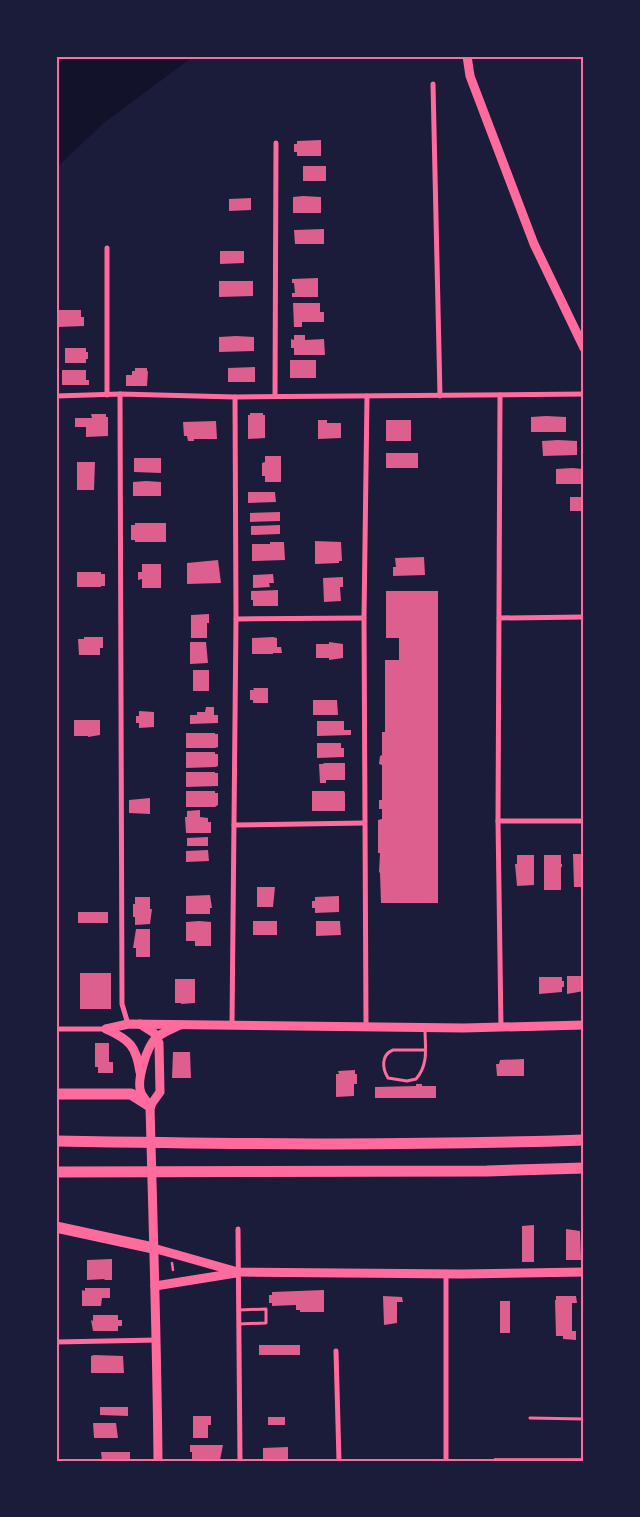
<svg xmlns="http://www.w3.org/2000/svg" width="640" height="1517" viewBox="0 0 640 1517" font-family="'DM Sans',sans-serif">
  <rect width="100%" height="100%" fill="#1b1b3a"/>
  <path fill="#12122b" d="M56 56H194L105 122 56 168Z"/>
  <g fill="#dd5f8e">
    <path d="M321 140V156H297V152H294V144H297V141Z"/>
    <rect x="303" y="166" width="23" height="15"/>
    <path d="M303 196 321 197V213H293V197Z"/>
    <path d="M251 198V210L229 211V199Z"/>
    <path d="M324 229V244H295L294 230Z"/>
    <path d="M220 251H244V263L220 264Z"/>
    <path d="M318 278V297H292V293H295L294 283H292V279Z"/>
    <path d="M219 281H253V296L219 297Z"/>
    <path d="M293 303H320V312H324V322H302V327H294Z"/>
    <path d="M58 310H81V317H84V326L58 327Z"/>
    <path d="M294 335H305V340L324 339 325 355H294V348H291V339L294 340Z"/>
    <path d="M236 336 254 337V351L219 352V337Z"/>
    <path d="M65 348H86V352H88V359H86V363H65Z"/>
    <rect x="290" y="360" width="26" height="18"/>
    <path d="M255 367V382H228V368Z"/>
    <path d="M135 368H147V371H148L147 386H126V375H132V371H135Z"/>
    <path d="M62 370H86V380H89V385H62Z"/>
    <path d="M250 413H263V415H265V438L248 439V415H250Z"/>
    <path d="M91 414H106V417H108V436L86 437V427H75V418H92Z"/>
    <path d="M546 416 566 417V432H531V417Z"/>
    <path d="M318 420H327V423H341V438L318 439Z"/>
    <rect x="386" y="420" width="25" height="21"/>
    <path d="M216 421 217 439H194V441H188L187 436H184L183 422Z"/>
    <path d="M558 440 577 441V455L543 456 542 441Z"/>
    <rect x="386" y="453" width="32" height="15"/>
    <path d="M265 456H281V482H265V476H262V463L265 462Z"/>
    <path d="M134 458H161V473L134 472Z"/>
    <path d="M77 462H95L94 490H77Z"/>
    <path d="M572 468 584 469V484H556V469Z"/>
    <path d="M146 481 161 482V496H133V482Z"/>
    <path d="M248 492H275L276 502 248 503Z"/>
    <rect x="570" y="497" width="14" height="14"/>
    <path d="M280 512V521L250 522V513Z"/>
    <path d="M135 523H166V542H135V540H131V525H135Z"/>
    <path d="M280 525V534L251 535V526Z"/>
    <path d="M315 541 341 542 342 561H339V563L315 564Z"/>
    <path d="M270 542H284L285 560 252 561V544H270Z"/>
    <path d="M424 557 425 575 393 576V567H396L395 558Z"/>
    <path d="M218 560 221 583 187 584V563Z"/>
    <path d="M142 564H161V588H142V579L138 580V572H142Z"/>
    <path d="M77 572H101V574H105V586H101V587H77Z"/>
    <path d="M273 574 274 583H269L270 587 253 588V575Z"/>
    <path d="M343 577V587H340L341 601 324 602 323 578Z"/>
    <path d="M278 590V606H253V600H251V591Z"/>
    <path d="M386 591H438V903H381L380 873 379 872 380 853H378V820L382 819V809H379V800H382V765L379 764 380 756 382 755V732H385V660H399V638H386Z"/>
    <path d="M209 614V623H207V638H191V615Z"/>
    <path d="M84 637H103V648H100V655H79L78 639H84Z"/>
    <path d="M273 637 277 638V647H281L282 653H273V654H252V638Z"/>
    <path d="M190 642H206L208 663 190 664Z"/>
    <path d="M329 642 343 644V658L329 660V658H316V644H329Z"/>
    <rect x="193" y="670" width="16" height="21"/>
    <path d="M253 688H268V703H253V700H250V690H254Z"/>
    <path d="M313 700H337L338 715H313Z"/>
    <path d="M206 707H214V715H218V723L190 724V715H197V712H205Z"/>
    <path d="M139 711 154 712V727L139 728V723H136V716H139Z"/>
    <path d="M74 720H100V735L88 737V736H74Z"/>
    <path d="M317 721H344V730H351V735L317 736Z"/>
    <path d="M186 733H215V734H218V747L215 748H186Z"/>
    <path d="M317 743H341V748H344V757L317 758Z"/>
    <path d="M186 752H215V754H218V766L215 767 186 768Z"/>
    <path d="M323 763H345V780H326V783H320L319 764H324Z"/>
    <path d="M186 772H215V773H218V786L186 787Z"/>
    <path d="M186 791H215V793H218V805L215 807H186Z"/>
    <path d="M312 791H344L345 793V811H312Z"/>
    <path d="M150 798V814L129 813V800Z"/>
    <path d="M200 810V817L208 818V822H211V833H186L185 817H187V811Z"/>
    <path d="M208 837V846H187V838Z"/>
    <path d="M208 850 209 861 186 862V851Z"/>
    <path d="M573 854H584V887H574Z"/>
    <path d="M517 855H534V885L517 886 515 864H517Z"/>
    <path d="M544 855H561V864H562V867H561V890H544Z"/>
    <path d="M257 887H275L273 907H257Z"/>
    <path d="M210 895 212 908H210V914H186V896Z"/>
    <path d="M339 896V912L315 913V908H312V901H315V897Z"/>
    <path d="M135 897H150V909H152L150 924 135 925V917H133V904H135Z"/>
    <rect x="78" y="912" width="30" height="11"/>
    <path d="M199 921 211 922V946H195V941H186V922Z"/>
    <rect x="253" y="921" width="24" height="14"/>
    <path d="M316 921H340L341 935 316 936Z"/>
    <path d="M136 929H150V957H136V948H133Z"/>
    <rect x="80" y="973" width="31" height="36"/>
    <path d="M567 976H584V991L567 994Z"/>
    <path d="M539 977H562V981H564V987H562V992L539 994Z"/>
    <path d="M175 979H195V1003L181 1004V1003H175Z"/>
    <path d="M95 1043H109V1062H113V1073H98V1067H95Z"/>
    <path d="M173 1052H190L191 1078H172Z"/>
    <path d="M524 1059V1076H497L496 1064H499L500 1060Z"/>
    <path d="M355 1070V1074H357V1084H354V1096L336 1097V1074H339L338 1071Z"/>
    <path d="M416 1084H422V1086H436V1098H375V1087L416 1086Z"/>
    <path d="M534 1225V1262H522V1226Z"/>
    <path d="M566 1229 580 1231 581 1260H566Z"/>
    <path d="M112 1259V1280H104L105 1279 87 1280V1260Z"/>
    <path d="M85 1288H110V1298H102L101 1306H82V1290L85 1291Z"/>
    <path d="M324 1290V1312H300V1310H296V1305L272 1306V1303H269V1295H272V1292Z"/>
    <path d="M383 1296 402 1297 403 1302H397V1323L384 1325Z"/>
    <path d="M556 1296H576L577 1303H572V1331H576V1340L563 1339V1336H556L555 1300H556Z"/>
    <rect x="500" y="1301" width="10" height="32"/>
    <path d="M93 1315H118V1320H122V1326H118V1331H93L91 1320 93 1321Z"/>
    <rect x="259" y="1345" width="41" height="10"/>
    <path d="M94 1355 123 1356 124 1373H91V1356Z"/>
    <path d="M100 1407H128V1416L100 1415Z"/>
    <path d="M193 1416H211V1425H208V1438H193Z"/>
    <rect x="268" y="1417" width="17" height="8"/>
    <path d="M93 1423H116L118 1438H94Z"/>
    <path d="M190 1445H223L220 1460H192V1452H190Z"/>
    <path d="M288 1447V1461H263V1448Z"/>
    <path d="M101 1452H130V1461H102Z"/>
    <rect x="494" y="1458" width="90" height="3"/>
  </g>
  <g fill="none" stroke-linecap="round" stroke-linejoin="round">
    <path stroke="#ff6b9d" stroke-width="2.5" d="M172 1263 173 1270"/>
    <g stroke="#ff6b9d" stroke-width="3">
      <path d="M425 1029C425 1048 429 1064 416 1079L407 1081 388 1078C382 1068 381 1055 393 1050H425"/>
      <path d="M239 1310 266 1309V1323L239 1324"/>
      <path d="M530 1418 584 1419"/>
    </g>
    <g stroke="#ff6b9d" stroke-width="5">
      <path d="M433 84 440 396"/>
      <path d="M120 394 122 1004 128 1024"/>
      <path d="M107 395V248"/>
      <path d="M500 395 498 821 501 1027"/>
      <path d="M56 396 120 394 235 397 584 394"/>
      <path d="M275 396 276 143"/>
      <path d="M499 618 584 617"/>
      <path d="M236 619 364 618"/>
      <path d="M498 821H584"/>
      <path d="M234 825 364 823"/>
      <path d="M232 1024 236 619 235 397"/>
      <path d="M366 1025 364 618 367 396"/>
      <path d="M56 1029H106"/>
      <path d="M238 1229 240 1461"/>
      <path d="M56 1342 157 1340"/>
      <path d="M336 1351 339 1461"/>
      <path d="M446 1461V1274"/>
    </g>
    <g stroke="#ff6b9d" stroke-width="9">
      <path d="M467 56 470 76 534 244 584 348"/>
      <path d="M140 1024 154 1033 159 1043 160 1092 150 1106"/>
      <path d="M106 1029 128 1024 464 1028 584 1025"/>
      <path d="M106 1029C130 1040 136 1046 140 1072"/>
      <path d="M153 1248 238 1272 462 1274 584 1272"/>
      <path d="M155 1286 236 1273"/>
      <path d="M158 1461C157 1342 153 1224 150 1106 147 1102 143 1097 141 1093 136 1081 147 1046 156 1038 163 1032 172 1029 180 1025"/>
    </g>
    <g stroke="#ff6b9d" stroke-width="11">
      <path d="M56 1094H131L150 1106"/>
      <path d="M56 1141C232 1144 408 1146 584 1140"/>
      <path d="M56 1172 487 1171 584 1168"/>
      <path d="M56 1227 153 1248"/>
    </g>
  </g>
  <rect width="640" height="1517" fill="none" stroke="#1b1b3a" stroke-width="115"/>
  <rect x="58" y="58" width="524" height="1402" fill="none" stroke="#ff6b9d" stroke-width="2"/>
</svg>
